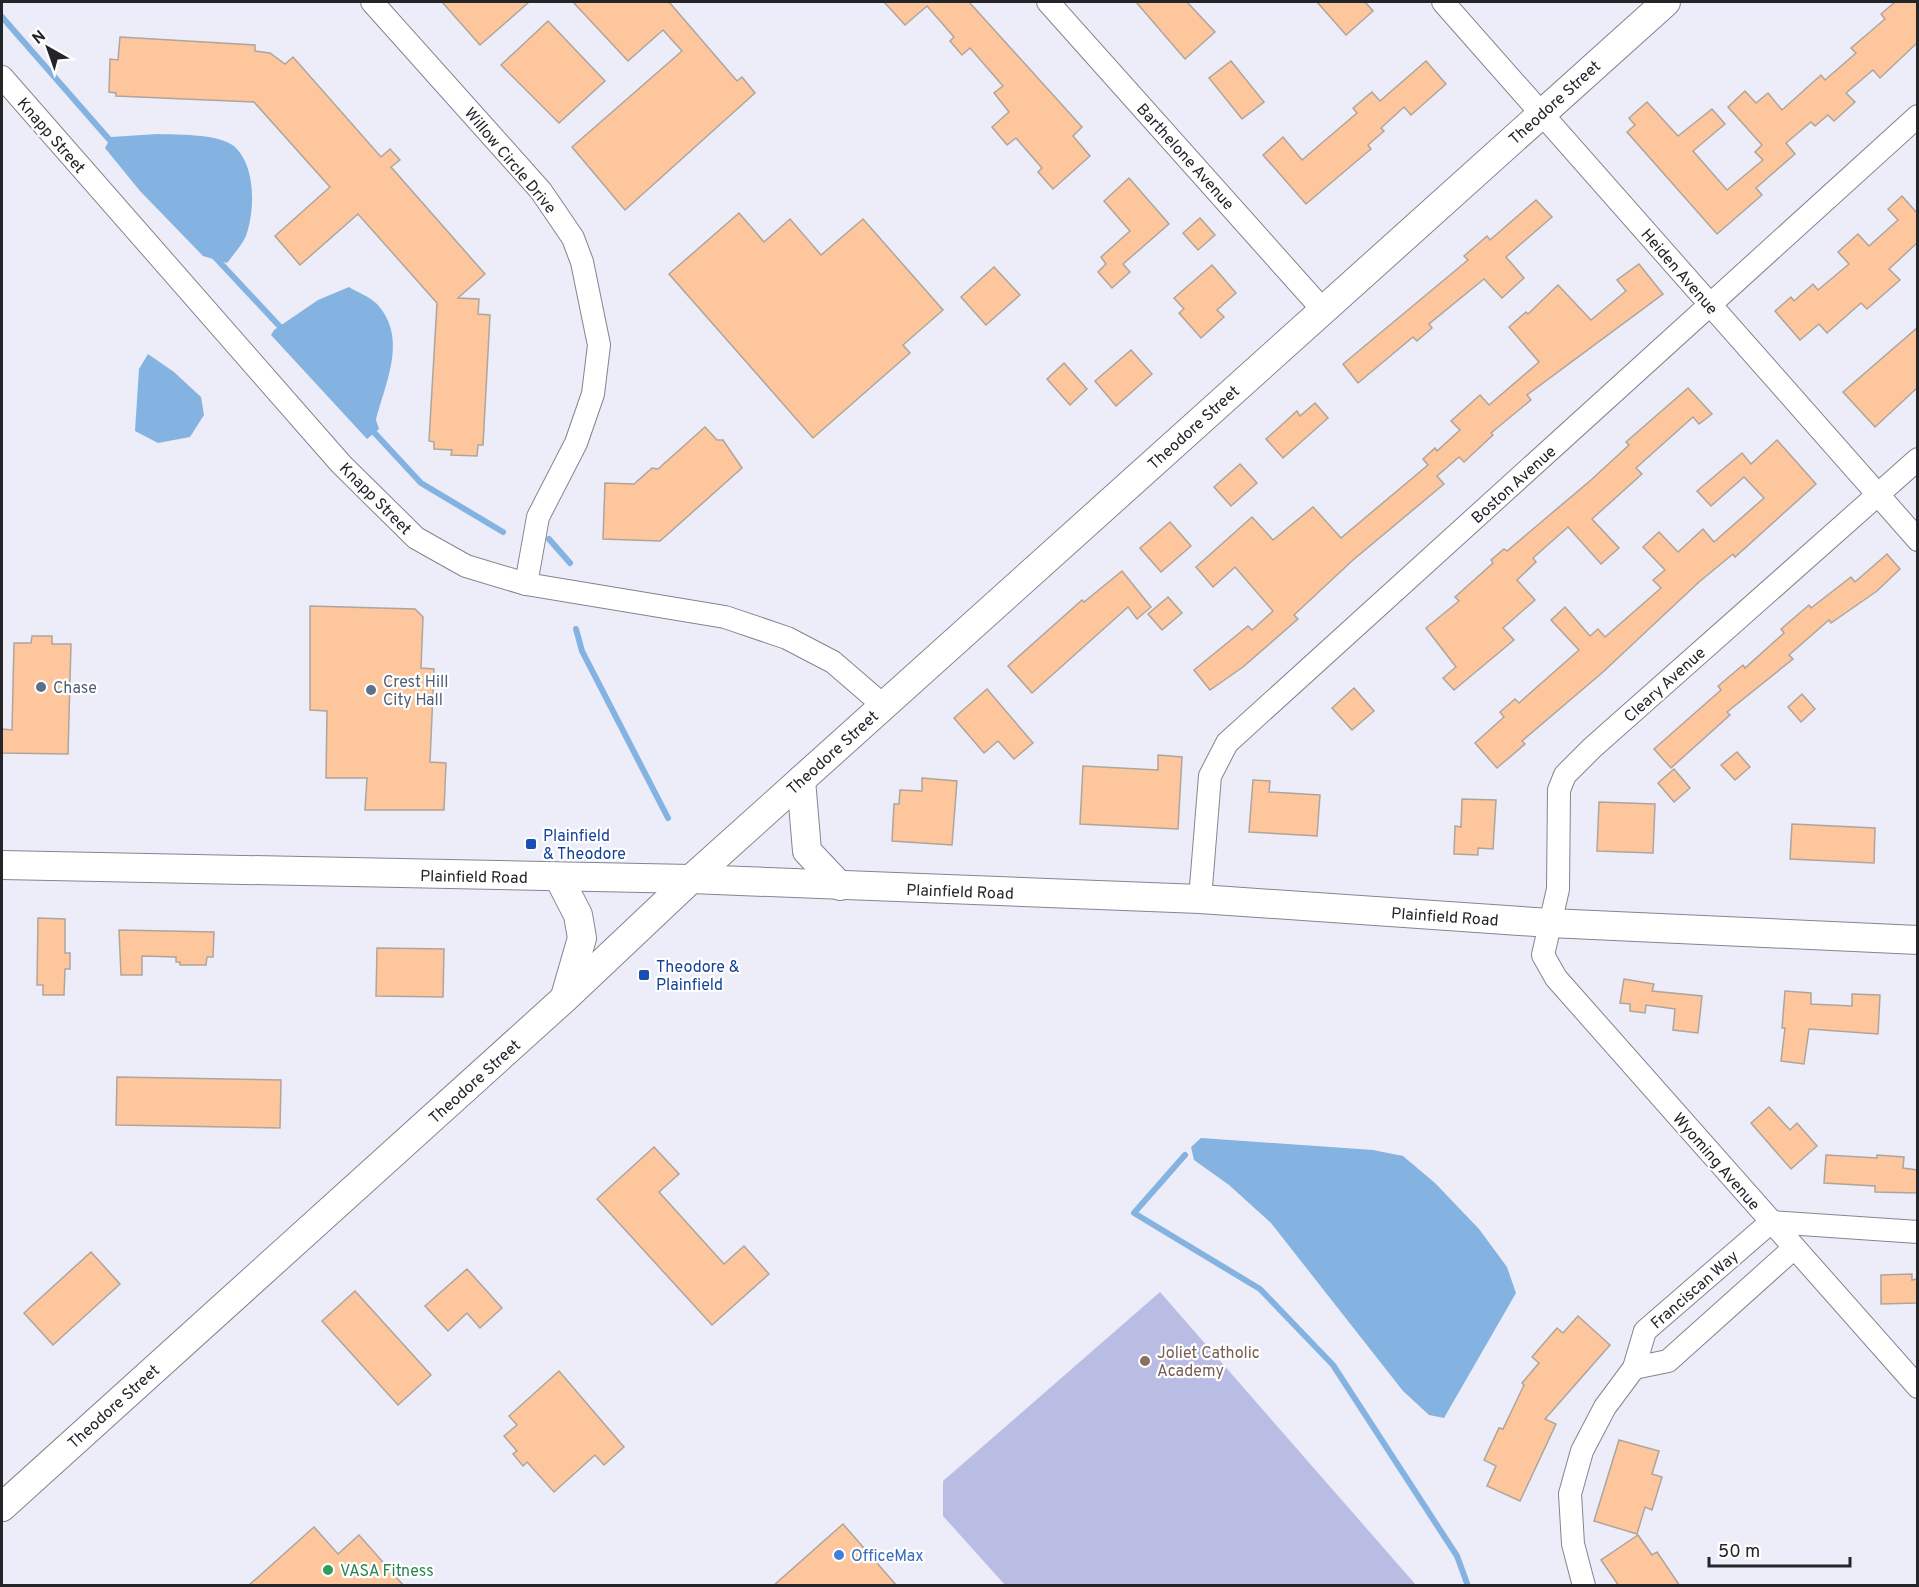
<svg xmlns="http://www.w3.org/2000/svg" width="1919" height="1587" viewBox="0 0 1919 1587" font-family="Overpass,sans-serif">
  <rect width="100%" height="100%" fill="#ecedf9"/>
  <path fill="#b9bde3" d="M1160 1292 1416 1585H1005L943 1516V1481Z"/>
  <g fill="#85b3e1">
    <path d="M158 134C178 135 219 133 235 147 256 167 255 210 246 236 242 245 233 255 227 263L203 256 140 191 105 148 111 137Z"/>
    <path d="M349 287C357 292 370 297 377 304 408 338 386 381 376 420L379 429 367 439 271 335 274 330 318 300Z"/>
    <path d="M148 354 174 372 201 397 204 415 190 437 158 443 135 431 139 369Z"/>
    <path d="M1201 1138 1373 1150 1403 1156 1435 1183 1479 1229 1507 1267 1516 1293 1444 1418 1429 1415 1403 1391 1271 1223 1229 1185 1194 1160 1191 1147Z"/>
  </g>
  <g fill="none" stroke-linecap="round" stroke-linejoin="round">
    <g stroke="#85b3e1" stroke-width="6">
      <path d="M2 17 114 145"/>
      <path d="M213 255 284 331"/>
      <path d="M370 428 421 483 503 532"/>
      <path d="M549 539 570 563"/>
      <path d="M576 629 582 651 668 818"/>
      <path d="M1185 1155 1134 1213 1260 1289 1333 1365 1457 1556 1468 1586"/>
    </g>
  </g>
  <g fill="#fdc69c" stroke="#afa59d" stroke-width="1.5">
    <path d="M442 2H529L480 45Z"/>
    <path d="M573 2H669L737 81 742 77 755 93 625 210 572 147 682 51 663 30 628 61Z"/>
    <path d="M884 2H969L1082 127 1073 136 1090 156 1053 189 1038 172 1042 168 1016 138 1007 145 992 127 1009 112 994 93 1003 86 970 48 962 55 950 41 954 37 927 6 905 25Z"/>
    <path d="M1136 2H1187L1215 32 1185 59Z"/>
    <path d="M1317 2H1365L1373 11 1346 35Z"/>
    <path d="M1895 2H1917V43L1880 78 1873 70 1846 93 1855 102 1834 121 1828 115 1815 126 1811 122 1786 143 1795 154 1756 188 1762 195 1717 234 1627 132 1635 125 1629 118 1647 102 1678 136 1712 109 1725 124 1693 151 1727 190 1763 160 1755 152 1762 145 1728 107 1745 91 1756 103 1768 93 1782 110 1821 75 1825 80 1856 53 1851 48 1885 19 1881 14Z"/>
    <path d="M548 21 605 81 559 123 501 65Z"/>
    <path d="M120 37 255 45V51L270 53 285 64 293 57 381 157 390 149 400 160 391 167 485 274 458 298 479 299 478 314 490 315 483 445H478L477 456 451 455 452 450 434 449V442L429 441 437 303 358 214 300 265 275 236 330 187 254 102 116 96V93L109 92 110 59 118 60Z"/>
    <path d="M1231 61 1264 102 1242 119 1209 78Z"/>
    <path d="M1426 61 1446 84 1411 115 1404 107 1381 128 1384 131 1368 145 1371 149 1306 204 1263 155 1283 137 1302 160 1357 113 1353 108 1372 92 1380 101Z"/>
    <path d="M1129 178 1169 224 1123 264 1130 272 1112 288 1098 272 1106 264 1101 257 1130 231 1104 201Z"/>
    <path d="M1902 196 1917 213V243L1889 269 1900 280 1867 309 1861 303 1827 333 1819 324 1800 340 1775 311 1791 297 1794 301 1813 284 1818 290 1849 264 1838 252 1858 234 1869 246 1898 220 1888 209Z"/>
    <path d="M1536 200 1552 217 1506 257 1524 278 1502 298 1484 279 1429 324 1432 328 1417 341 1413 337 1358 383 1343 364 1468 260 1464 256 1487 236 1490 240Z"/>
    <path d="M739 213 764 242 790 219 821 255 863 219 943 310 903 345 910 353 813 438 669 274Z"/>
    <path d="M1200 218 1215 235 1198 250 1183 233Z"/>
    <path d="M1639 264 1663 294 1527 395 1531 400 1491 433 1493 435 1464 462 1459 457 1437 476 1444 484 1353 560 1294 615 1298 619 1243 667 1210 690 1194 670 1248 626 1252 630 1273 611 1235 567 1213 587 1196 567 1252 517 1273 540 1313 507 1341 538 1428 465 1423 459 1435 448 1437 451 1460 430 1451 421 1480 395 1489 405 1539 362 1509 327 1526 312 1528 314 1558 285 1591 320 1626 291 1617 280Z"/>
    <path d="M1212 265 1236 293 1217 310 1224 317 1201 338 1179 313 1184 309 1174 298Z"/>
    <path d="M994 267 1020 295 986 325 961 297Z"/>
    <path d="M1917 328V388L1875 427 1843 392Z"/>
    <path d="M1131 350 1152 374 1116 406 1095 381Z"/>
    <path d="M1064 363 1087 389 1070 405 1047 379Z"/>
    <path d="M1688 388 1712 414 1699 424 1693 417 1636 468 1642 474 1592 519 1619 548 1601 564 1568 527 1533 558 1536 562 1517 580 1535 600 1503 628 1514 640 1454 690 1443 678 1456 667 1426 628 1459 601 1455 597 1493 563 1491 560 1504 549 1507 551 1591 480 1629 445 1626 442Z"/>
    <path d="M1315 403 1328 418 1283 458 1266 439 1297 411 1300 416Z"/>
    <path d="M705 427 717 440H723L742 468 660 541 603 539 605 483 634 484 652 468 658 469Z"/>
    <path d="M1777 440 1816 484 1735 557 1733 554 1699 582 1603 672 1522 741 1525 744 1497 768 1475 743 1504 717 1500 712 1515 699 1519 703 1579 650 1551 620 1565 607 1590 636 1598 629 1605 637 1661 588 1653 580 1665 570 1643 547 1659 532 1678 552 1703 529 1714 542 1764 498 1744 477 1711 506 1697 491 1742 453 1751 464Z"/>
    <path d="M1240 464 1257 483 1231 506 1214 487Z"/>
    <path d="M1170 522 1191 546 1161 572 1140 548Z"/>
    <path d="M1887 554 1900 569 1877 591 1831 623 1829 620 1789 655 1793 659 1727 712 1730 715 1671 768 1654 749 1721 690 1718 686 1743 665 1745 668 1784 633 1781 629 1809 605 1811 608 1851 577 1855 582Z"/>
    <path d="M1122 571 1151 607 1137 619 1128 607 1032 693 1008 666 1082 600 1084 602Z"/>
    <path d="M1168 597 1182 613 1162 630 1148 614Z"/>
    <path d="M310 606 415 609 423 617 421 668 434 669 430 762 446 763 444 810H365L367 778H326L327 711 310 710Z"/>
    <path d="M32 636H52V644H71L68 754 2 753V729L12 730 14 643H31Z"/>
    <path d="M1354 688 1374 711 1352 730 1332 708Z"/>
    <path d="M987 689 1033 743 1014 759 998 741 984 753 954 718Z"/>
    <path d="M1802 694 1815 709 1801 722 1788 707Z"/>
    <path d="M1737 752 1750 767 1735 780 1721 765Z"/>
    <path d="M1158 755 1182 757 1178 829 1080 824 1083 766 1158 770Z"/>
    <path d="M1674 769 1690 788 1674 802 1658 783Z"/>
    <path d="M922 778 957 781 952 845 892 841 894 804H899L900 790 922 791Z"/>
    <path d="M1253 780 1270 781 1269 792 1320 795 1317 836 1249 832Z"/>
    <path d="M1462 799 1496 800 1493 849 1478 848V855L1454 854 1455 826 1461 827Z"/>
    <path d="M1599 802 1655 804 1653 853 1597 851Z"/>
    <path d="M1792 824 1875 828 1874 863 1790 859Z"/>
    <path d="M38 918 65 919V953H70V969H65L64 995H43V985H37Z"/>
    <path d="M119 930 214 932 213 957H207L206 965H180V962H176V957L142 956V975H121Z"/>
    <path d="M377 948 444 949 443 997 376 996Z"/>
    <path d="M1624 979 1654 984 1652 991 1702 996 1698 1033 1673 1030 1675 1009 1646 1005 1645 1013 1630 1011V1004L1620 1003Z"/>
    <path d="M1785 991 1811 993V1004L1852 1006V994L1880 995 1878 1034 1809 1029 1804 1064 1781 1061 1785 1028H1782Z"/>
    <path d="M117 1077 281 1080 280 1128 116 1125Z"/>
    <path d="M1769 1107 1790 1130 1797 1123 1817 1146 1791 1169 1751 1123Z"/>
    <path d="M654 1147 679 1174 659 1192 724 1264 744 1246 769 1274 712 1325 597 1199Z"/>
    <path d="M1826 1155 1877 1158V1155L1904 1157 1903 1168 1917 1170V1193L1875 1192V1186L1824 1183Z"/>
    <path d="M91 1252 120 1284 53 1345 24 1313Z"/>
    <path d="M467 1269 502 1308 480 1328 467 1313 448 1331 425 1306Z"/>
    <path d="M1912 1274V1280L1917 1279V1303L1881 1304V1275Z"/>
    <path d="M355 1291 431 1375 398 1405 322 1321Z"/>
    <path d="M1578 1316 1610 1345 1545 1419 1556 1424 1520 1501 1487 1486 1496 1466 1484 1460 1499 1428 1503 1429 1524 1385 1522 1383 1539 1363 1532 1357 1557 1328 1563 1333Z"/>
    <path d="M559 1371 624 1447 604 1465 595 1455 554 1492 527 1462 523 1466 513 1454 517 1451 504 1436 517 1425 509 1416Z"/>
    <path d="M1619 1440 1659 1451 1652 1474 1662 1477 1652 1510 1645 1507 1637 1534 1594 1521Z"/>
    <path d="M843 1524 897 1586H773Z"/>
    <path d="M314 1527 338 1554 359 1535 404 1586H248Z"/>
    <path d="M1638 1535 1652 1555 1657 1552 1680 1586H1619L1601 1560Z"/>
  </g>
  <g fill="none" stroke-linecap="round" stroke-linejoin="round">
    <g stroke="#83858f" stroke-width="24">
      <g id="minor">
        <path d="M372 2 541 191 573 238 582 262 599 345 593 394 576 443 538 517 526 584"/>
        <path d="M1048 2 1323 310"/>
        <path d="M1443 2 1918 540"/>
        <path d="M2 77 341 464 416 538 466 566 526 584 725 617 787 638 833 662 884 706"/>
        <path d="M1918 459 1592 748 1565 775 1559 790 1558 889 1543 955 1556 978 1918 1387"/>
        <path d="M1200 899 1210 776 1227 743 1918 116"/>
        <path d="M1634 1368 1668 1361 1794 1248"/>
        <path d="M1584 1586 1573 1544 1570 1494 1582 1451 1605 1407 1634 1368 1645 1331 1771 1222 1918 1232"/>
      </g>
    </g>
    <g stroke="#83858f" stroke-width="30">
      <g id="major">
        <path d="M801 780 807 851 840 886"/>
        <path d="M2 865 691 879 1200 899 1550 923 1918 940"/>
        <path d="M559 878 578 915 582 938 565 997"/>
        <path d="M2 1507 564 999 691 879 1666 2"/>
      </g>
    </g>
    <use href="#minor" stroke="#fff" stroke-width="22"/>
    <use href="#major" stroke="#fff" stroke-width="28"/>
  </g>
  <g fill="#5c6f8a" stroke="#fff" stroke-width="2">
    <circle cx="41" cy="687" r="6"/>
    <circle cx="371" cy="690" r="6"/>
  </g>
  <g fill="#1a4fb4" stroke="#fff" stroke-width="2">
    <rect x="525" y="838" width="12" height="12" rx="3"/>
    <rect x="638" y="969" width="12" height="12" rx="3"/>
  </g>
  <circle fill="#8d6e63" stroke="#fff" stroke-width="2" cx="1145" cy="1361" r="6"/>
  <circle fill="#3f7fe0" stroke="#fff" stroke-width="2" cx="839" cy="1555" r="6"/>
  <circle fill="#2e9e5b" stroke="#fff" stroke-width="2" cx="328" cy="1570" r="6"/>
  <g text-anchor="middle" stroke-width="4.5" stroke-linejoin="round" paint-order="stroke">
    <g font-size="16" fill="#242529" stroke="#fff">
      <text transform="translate(1554 102) rotate(-42)" y="6">Theodore Street</text>
      <text transform="translate(52 135) rotate(49)" y="6">Knapp Street</text>
      <text transform="translate(1186 156) rotate(48)" y="6">Barthelone Avenue</text>
      <text transform="translate(511 160) rotate(50)" y="6">Willow Circle Drive</text>
      <text transform="translate(1680 271) rotate(49)" y="6">Heiden Avenue</text>
      <text transform="translate(1193 427) rotate(-42)" y="6">Theodore Street</text>
      <text transform="translate(1513 484) rotate(-42)" y="6">Boston Avenue</text>
      <text transform="translate(376 498) rotate(45)" y="6">Knapp Street</text>
      <text transform="translate(1664 684) rotate(-42)" y="6">Cleary Avenue</text>
      <text transform="translate(832 752) rotate(-42)" y="6">Theodore Street</text>
      <text transform="translate(474 876) rotate(1)" y="6">Plainfield Road</text>
      <text transform="translate(960 891) rotate(2)" y="6">Plainfield Road</text>
      <text transform="translate(1445 916) rotate(4)" y="6">Plainfield Road</text>
      <text transform="translate(474 1081) rotate(-42)" y="6">Theodore Street</text>
      <text transform="translate(1717 1161) rotate(49)" y="6">Wyoming Avenue</text>
      <text transform="translate(1694 1289) rotate(-41)" y="6">Franciscan Way</text>
      <text transform="translate(113 1406) rotate(-42)" y="6">Theodore Street</text>
    </g>
    <g font-size="16" fill="#4e5e75" stroke="#fff" text-anchor="start">
      <text x="383" y="687">Crest Hill<tspan x="383" dy="18">City Hall</tspan></text>
      <text x="53" y="693">Chase</text>
    </g>
    <g font-size="16" fill="#164399" stroke="#fff" text-anchor="start">
      <text x="543" y="841">Plainfield<tspan x="543" dy="18">&amp; Theodore</tspan></text>
      <text x="656" y="972">Theodore &amp;<tspan x="656" dy="18">Plainfield</tspan></text>
    </g>
    <g font-size="16" fill="#785e54" stroke="#fff" text-anchor="start">
      <text x="1157" y="1358">Joliet Catholic<tspan x="1157" dy="18">Academy</tspan></text>
    </g>
    <g font-size="16" fill="#366cbe" stroke="#fff" text-anchor="start">
      <text x="851" y="1561">OfficeMax</text>
    </g>
    <g font-size="16" fill="#27864d" stroke="#fff" text-anchor="start">
      <text x="340" y="1576">VASA Fitness</text>
    </g>
  </g>
  <rect width="1919" height="1587" fill="none" stroke="#242529" stroke-width="6"/>
  <g transform="translate(48 48) rotate(320)" stroke="#ffffff" stroke-width="4.5" paint-order="stroke">
  <path d="M0-4.5L10 22L0 15L-10 22Z" fill="#242529"/>
  <text y="-9" font-size="16" font-weight="bold" text-anchor="middle" fill="#242529">N</text>
  </g>
  <path d="M1709 1557v9h141v-9" fill="none" stroke="#242529" stroke-width="3"/>
  <text x="1718" y="1557" font-size="18" fill="#242529" stroke="#ffffff" stroke-width="4.5" paint-order="stroke">50 m</text>
</svg>
